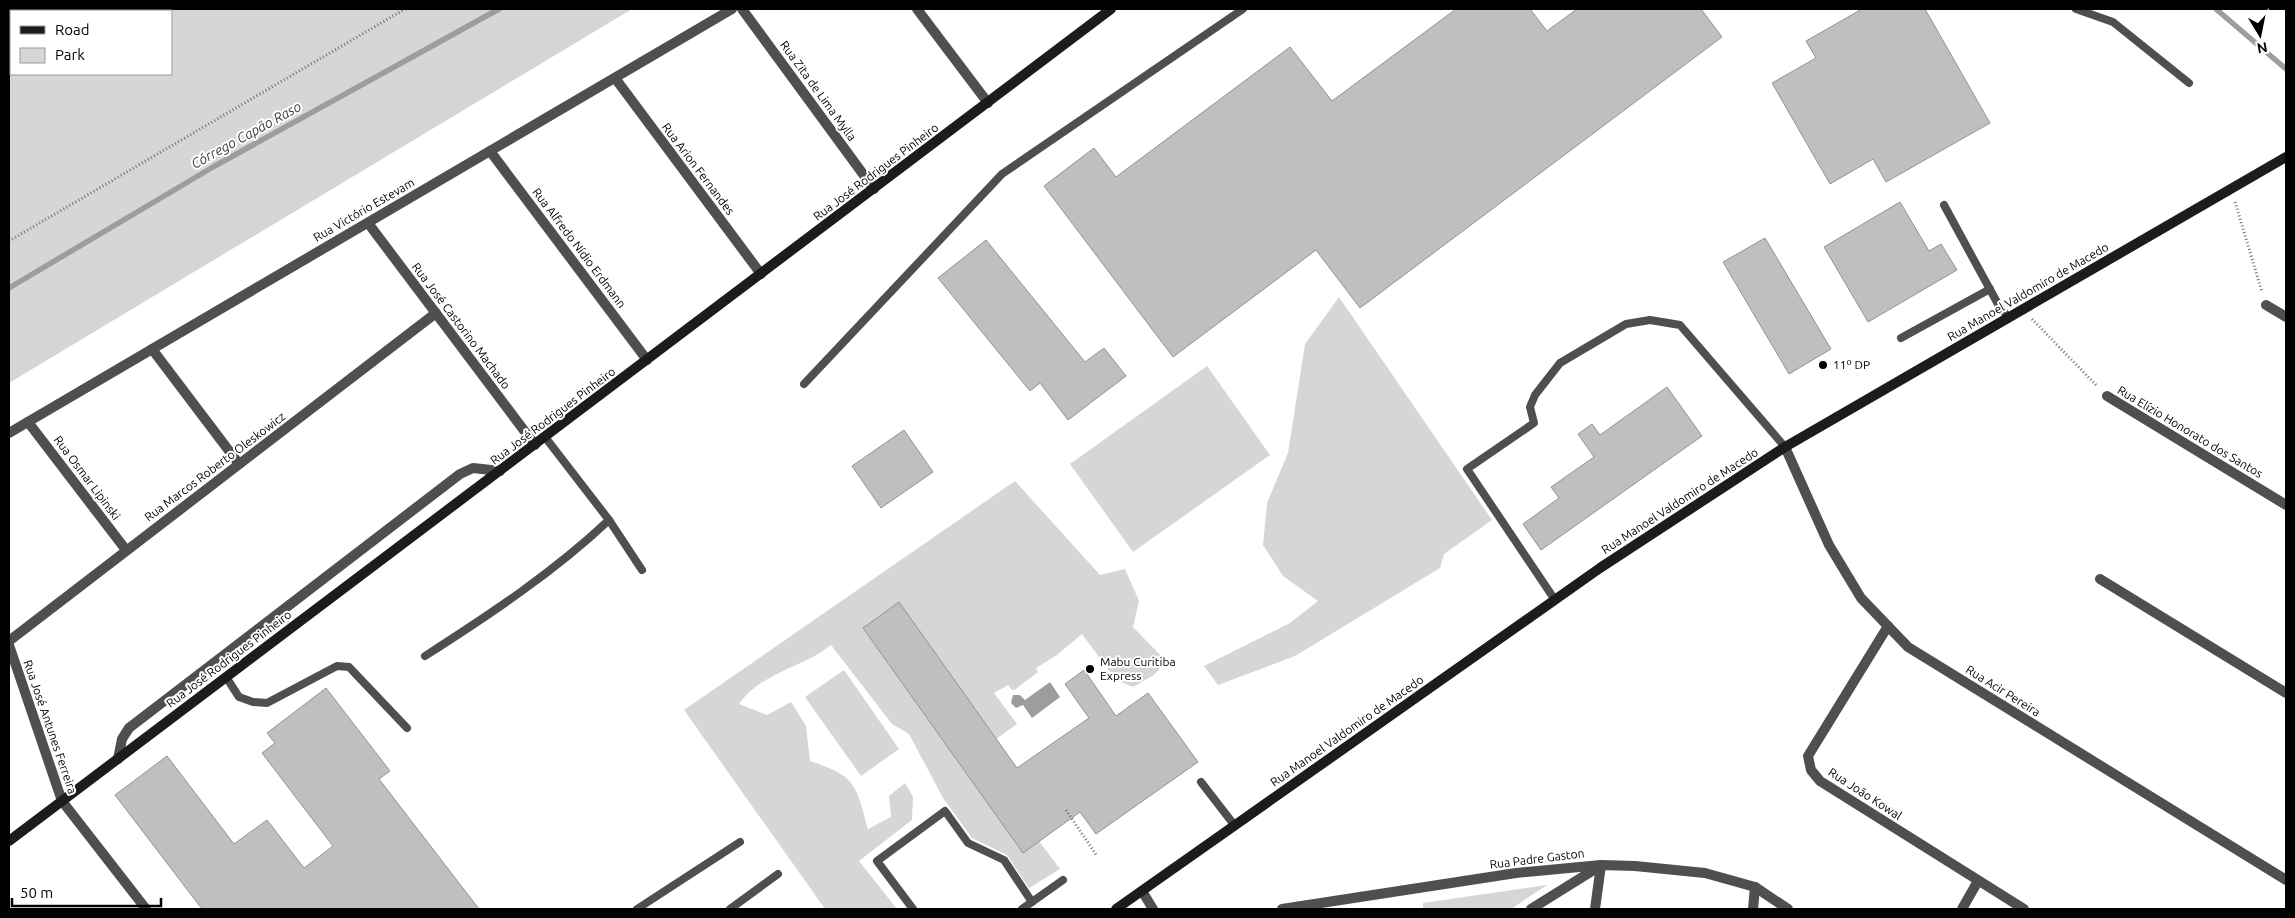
<svg xmlns="http://www.w3.org/2000/svg" width="2295" height="918" viewBox="0 0 2295 918" font-family="Ubuntu,sans-serif">
  <rect width="100%" height="100%" fill="#fff"/>
  <g fill="#d6d6d6" fill-rule="evenodd">
    <path d="M9 9H632L9 383ZM171 11V74H11V11Z"/>
    <path d="M1339 297 1492 520 1444 554 1440 568 1295 656 1218 685 1204 666 1290 623 1318 601 1283 576 1263 545 1267 503 1288 453 1305 344Z"/>
    <path d="M1207 366 1270 455 1133 552 1070 464Z"/>
    <path d="M1015 481 1100 575 1125 569 1139 601 1133 627 1166 661 1154 675 1133 687 1116 680 1082 634 1057 655 1036 668 1038 672 1013 691 1008 685 994 693 1017 724 996 739 899 603 863 628 1023 852 1039 841 1060 869 1029 888 1007 855 972 838 943 798 909 734 892 724 831 645C801 669 763 671 739 704L767 715 791 702 806 726 810 761C856 776 856 784 868 829L891 817 889 796 905 783 913 797 912 820 859 861 897 909H825L684 710Z"/>
    <path d="M844 670 899 749 861 776 805 697Z"/>
    <path d="M1547 885 1511 909H1423V903Z"/>
  </g>
  <path fill="#9d9d9d" d="M1050 682 1060 697 1032 718 1023 705 1016 708 1011 703 1013 695H1020L1025 700Z"/>
  <g fill="none" stroke-linecap="round" stroke-linejoin="round">
    <g stroke="#9d9d9d" stroke-width="5.5">
      <path d="M2216 9 2286 69"/>
      <path d="M9 288 213 167 499 9"/>
    </g>
  </g>
  <g fill="#bfbfbf" stroke="#939393">
    <path d="M1456 9H1530L1547 31 1577 9H1701L1722 37 1360 308 1316 250 1173 357 1044 186 1094 148 1116 177 1290 47 1332 101Z"/>
    <path d="M1862 9H1925L1990 123 1886 182 1873 159 1830 184 1772 83 1816 58 1806 41Z"/>
    <path d="M1900 202 1929 251 1941 244 1957 270 1868 322 1824 247Z"/>
    <path d="M1765 238 1831 349 1789 374 1723 262Z"/>
    <path d="M986 240 1085 362 1104 348 1126 376 1068 420 1040 383 1030 391 938 278Z"/>
    <path d="M1667 387 1702 436 1541 550 1523 524 1559 498 1551 487 1594 457 1578 434 1592 424 1600 435Z"/>
    <path d="M904 430 933 472 881 508 852 466Z"/>
    <path d="M899 602 1017 768 1089 718 1065 684 1084 670 1116 716 1148 693 1198 762 1096 834 1080 812 1023 853 863 628Z"/>
    <path d="M326 688 390 771 379 779 479 909H202L115 795 167 756 234 844 267 820 304 868 333 846 262 753 275 743 267 733Z"/>
  </g>
  <g fill="none" stroke-linecap="round" stroke-linejoin="round">
    <g stroke="#717171" stroke-width="3" stroke-dasharray="1 2.5" stroke-linecap="butt">
      <path d="M2235 202 2262 292"/>
      <path d="M9 241 405 9"/>
      <path d="M2032 319 2097 386"/>
      <path d="M1066 810 1097 856"/>
    </g>
    <g stroke="#4f4f4f" stroke-width="8">
      <path d="M2076 9 2113 22 2189 83"/>
      <path d="M1944 205 1999 306 2009 318"/>
      <path d="M1901 338 1990 289"/>
      <path d="M804 384 1002 174 1243 9"/>
      <path d="M545 437 609 520 642 570"/>
      <path d="M1555 600 1467 469 1534 423 1530 407 1535 395 1560 363 1626 324 1650 320 1680 325 1785 447"/>
      <path d="M425 656C489 615 554 572 609 520"/>
      <path d="M226 677 239 697 253 702 267 703 337 666 349 667 407 728"/>
      <path d="M1201 782 1235 826"/>
      <path d="M637 909 740 842"/>
      <path d="M730 909 778 874"/>
      <path d="M913 909 877 861 945 811 968 843 1004 860 1032 902"/>
      <path d="M1022 909 1063 880"/>
    </g>
    <g stroke="#4f4f4f" stroke-width="10">
      <path d="M742 9 874 189"/>
      <path d="M917 9 988 103"/>
      <path d="M615 78 761 274"/>
      <path d="M490 151 647 360"/>
      <path d="M368 223 535 445"/>
      <path d="M2266 305 2286 317"/>
      <path d="M152 349 239 464"/>
      <path d="M2107 396 2286 505"/>
      <path d="M28 422 126 550"/>
      <path d="M9 433 732 9"/>
      <path d="M1785 447 1829 545 1861 598 1908 647 2286 880"/>
      <path d="M2100 579 2286 693"/>
      <path d="M1888 626 1808 756 1811 770 1820 781 2024 909"/>
      <path d="M9 641 436 313"/>
      <path d="M9 645 62 801 146 909"/>
      <path d="M118 759 122 739 129 728 460 474 473 468 500 471"/>
      <path d="M1142 891 1153 909"/>
      <path d="M1282 909 1516 873 1601 865 1635 866 1705 873 1755 887 1788 909"/>
      <path d="M1531 909 1600 866"/>
      <path d="M1595 909 1601 865"/>
      <path d="M1753 909 1755 887"/>
      <path d="M1962 909 1978 881"/>
    </g>
    <g stroke="#1c1c1c" stroke-width="10">
      <path d="M9 841 1111 9"/>
      <path d="M1116 909 1600 568 1785 447 2286 157"/>
    </g>
  </g>
  <g fill="#000" stroke="#fff" stroke-width="2">
    <circle cx="1823" cy="365" r="5"/>
    <circle cx="1090" cy="669" r="5"/>
  </g>
  <g text-anchor="middle" stroke-width="4" stroke-linejoin="round" paint-order="stroke">
    <g font-size="12" fill="#000" stroke="#fff">
      <text transform="translate(818 91) rotate(54)" y="4">Rua Zita de Lima Mylla</text>
      <text transform="translate(698 169) rotate(53)" y="4">Rua Arion Fernandes</text>
      <text transform="translate(876 172) rotate(-37)" y="4">Rua José Rodrigues Pinheiro</text>
      <text transform="translate(364 210) rotate(-30)" y="4">Rua Victório Estevam</text>
      <text transform="translate(579 248) rotate(53)" y="4">Rua Alfredo Nídio Erdmann</text>
      <text transform="translate(2028 292) rotate(-30)" y="4">Rua Manoel Valdomiro de Macedo</text>
      <text transform="translate(461 326) rotate(53)" y="4">Rua José Castorino Machado</text>
      <text transform="translate(553 416) rotate(-37)" y="4">Rua José Rodrigues Pinheiro</text>
      <text transform="translate(2190 432) rotate(31)" y="4">Rua Elízio Honorato dos Santos</text>
      <text transform="translate(215 467) rotate(-37)" y="4">Rua Marcos Roberto Oleskowicz</text>
      <text transform="translate(87 478) rotate(53)" y="4">Rua Osmar Lipinski</text>
      <text transform="translate(1680 501) rotate(-33)" y="4">Rua Manoel Valdomiro de Macedo</text>
      <text transform="translate(229 659) rotate(-37)" y="4">Rua José Rodrigues Pinheiro</text>
      <text transform="translate(2003 691) rotate(32)" y="4">Rua Acir Pereira</text>
      <text transform="translate(50 727) rotate(71)" y="4">Rua José Antunes Ferreira</text>
      <text transform="translate(1347 731) rotate(-35)" y="4">Rua Manoel Valdomiro de Macedo</text>
      <text transform="translate(1865 794) rotate(33)" y="4">Rua João Kowal</text>
      <text transform="translate(1537 859) rotate(-7)" y="4">Rua Padre Gaston</text>
    </g>
    <g font-size="12" fill="#000" stroke="#fff" text-anchor="start">
      <text x="1833" y="369">11º DP</text>
      <text x="1100" y="666">Mabu Curitiba<tspan x="1100" dy="14">Express</tspan></text>
    </g>
    <g font-size="14" font-style="italic" fill="#3e3e3e" stroke="#fff">
      <text transform="translate(246 135) rotate(-29)" y="5">Córrego Capão Raso</text>
    </g>
  </g>
  <rect width="2295" height="918" fill="none" stroke="#000000" stroke-width="20"/>
  <rect x="10" y="10" width="162" height="65" fill="#ffffff" stroke="#999999"/>
  <rect x="20" y="26" width="25" height="8" fill="#1c1c1c" stroke="#999999"/>
  <text x="55" y="35" font-size="15" fill="#000000">Road</text>
  <rect x="20" y="48" width="25" height="15" fill="#d6d6d6" stroke="#999999"/>
  <text x="55" y="60" font-size="15" fill="#000000">Park</text>
  <g transform="translate(2260 35) rotate(170)" stroke="#ffffff" stroke-width="4" paint-order="stroke">
  <path d="M0-4L9 19L0 12L-9 19Z" fill="#000000"/>
  <text y="-8" font-size="14" font-weight="bold" text-anchor="middle" fill="#000000">N</text>
  </g>
  <path d="M12 898v8h149v-8" fill="none" stroke="#000000" stroke-width="2.5"/>
  <text x="20" y="898" font-size="15" fill="#000000" stroke="#ffffff" stroke-width="4" paint-order="stroke">50 m</text>
</svg>
